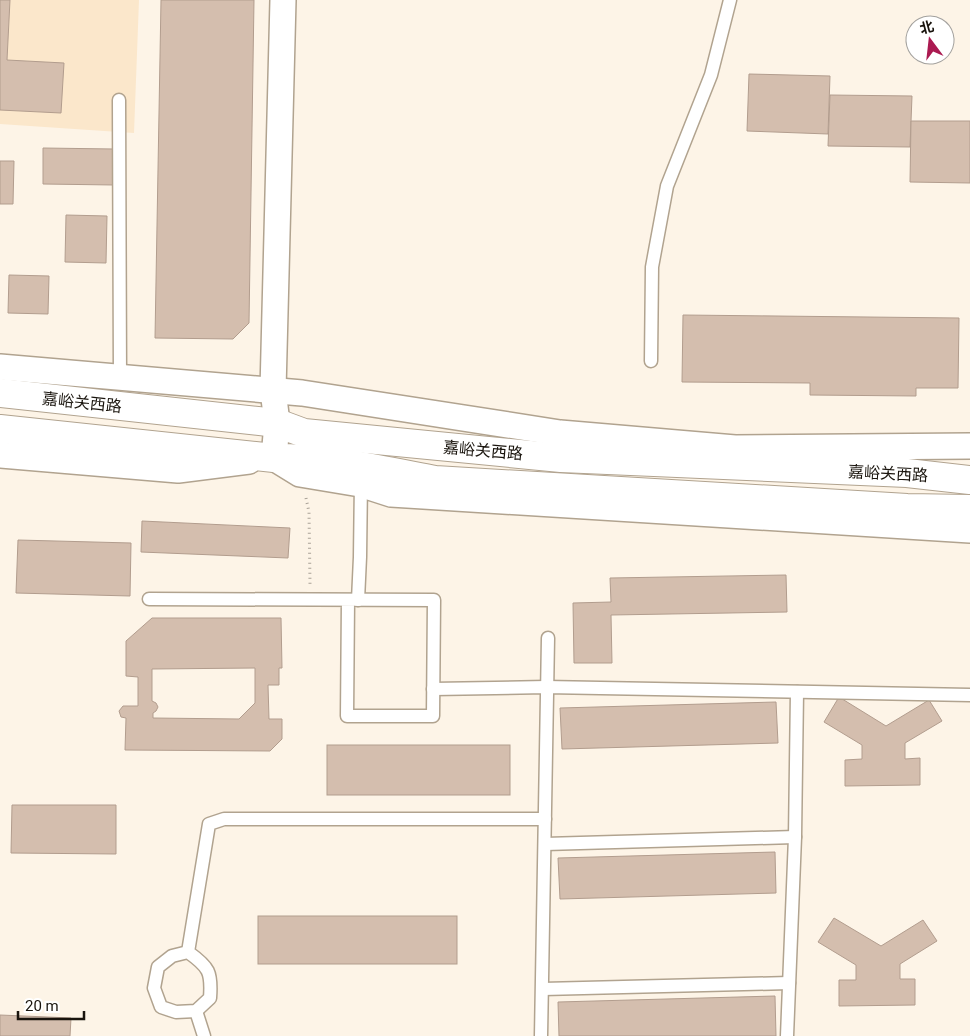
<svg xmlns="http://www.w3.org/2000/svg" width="970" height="1036" viewBox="0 0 970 1036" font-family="Roboto,'Noto Sans SC',sans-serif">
  <rect width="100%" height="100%" fill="#fdf4e7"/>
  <path fill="#fbe7cb" d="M0 0H139L134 133 0 124Z"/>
  <g fill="#d4beae" stroke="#b29d8e" fill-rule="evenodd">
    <path d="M0 0H10L7 60 64 63 61 113 0 110Z"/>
    <path d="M161 0H254L249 323 233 339 155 338Z"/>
    <path d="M749 74 830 76 828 134 747 131Z"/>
    <path d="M830 95 912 96 910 147 828 146Z"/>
    <path d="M911 121H970V183L910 182Z"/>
    <path d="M43 148 114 149V185L43 184Z"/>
    <path d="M0 161H14L13 204H0Z"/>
    <path d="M66 215 107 216 106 263 65 262Z"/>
    <path d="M9 275 49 276 48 314 8 313Z"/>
    <path d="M683 315 959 318 958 388H916V396L810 395V383L682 382Z"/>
    <path d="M142 521 290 528 288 558 141 552Z"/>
    <path d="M18 540 131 543 130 596 16 593Z"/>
    <path d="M786 575 787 612 611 615 612 663H574L573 603 611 602 610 578Z"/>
    <path d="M152 618H281L282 668H279V685H268L269 719H282V739L270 751 125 750 126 718 121 717 119 711 123 706H138V677L126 676V641ZM255 668V703L239 719 153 718V713L156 711 158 707 156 703 152 701V669Z"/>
    <path d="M839 697 886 726 929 700 942 721 905 743V759L920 758V785L845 786V760L862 759V745L824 722Z"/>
    <path d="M776 702 778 743 562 749 560 708Z"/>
    <rect x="327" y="745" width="183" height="50"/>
    <path d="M12 805H116V854L11 853Z"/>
    <path d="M775 852 776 893 560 899 558 858Z"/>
    <rect x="258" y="916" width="199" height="48"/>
    <path d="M834 918 881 946 923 920 937 941 900 964V979H915V1005L839 1006V980H856V965L818 942Z"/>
    <path d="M775 996 776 1036H559L558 1002Z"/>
    <path d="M0 1015 71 1018 70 1036H0Z"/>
  </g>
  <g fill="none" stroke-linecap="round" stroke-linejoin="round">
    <g stroke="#b1a38f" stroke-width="15">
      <g id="service">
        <path d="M119 100 120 378"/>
        <path d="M651 361 652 267 667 186 711 75 730 0"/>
        <path d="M149 599C244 600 339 600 434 600L433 716H347L348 600"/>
        <path d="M358 600 360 557 361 480"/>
        <path d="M433 689 546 687 970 695"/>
        <path d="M545 844 795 837"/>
        <path d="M188 952C209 967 212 972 210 998L196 1011 176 1012 161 1007 154 988 158 967 172 956 188 952 209 824 224 819H545"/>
        <path d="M543 989 789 983"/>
        <path d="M196 1011 204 1036"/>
        <path d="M541 1036 548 638"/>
        <path d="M787 1036 795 837 797 692"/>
      </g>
    </g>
    <g stroke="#b1a38f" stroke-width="28">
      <g id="minor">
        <path d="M0 367 302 393 560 433 735 448 970 446"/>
        <path d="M0 455 178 470 249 461"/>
        <path d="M274 458 300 474 360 484 391 494 970 530"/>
        <path d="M274 458 277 423 273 390 283 0"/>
      </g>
    </g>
    <g stroke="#b1a38f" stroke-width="30">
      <g id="secondary">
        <path d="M0 393 277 423 304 433 561 458 907 473 970 480"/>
        <path d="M0 429 274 458C328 458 382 470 435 480L907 508 970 509"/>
      </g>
    </g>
    <path stroke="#a9a197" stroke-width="3" stroke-dasharray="1 4" stroke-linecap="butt" d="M306 498 309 512 310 584"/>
    <use href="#service" stroke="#fff" stroke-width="12"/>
    <use href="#minor" stroke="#fff" stroke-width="25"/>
    <use href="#secondary" stroke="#fff" stroke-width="28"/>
  </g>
  <g text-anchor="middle" stroke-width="4" stroke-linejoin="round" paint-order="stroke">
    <g font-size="16" fill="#19140d" stroke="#fff">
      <text transform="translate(82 402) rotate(6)" y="6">嘉峪关西路</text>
      <text transform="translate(483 450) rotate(5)" y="6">嘉峪关西路</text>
      <text transform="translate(888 473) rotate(3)" y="6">嘉峪关西路</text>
    </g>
  </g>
  <g transform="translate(930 40) rotate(345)"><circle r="24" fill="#ffffff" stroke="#a3a19e"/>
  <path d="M0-4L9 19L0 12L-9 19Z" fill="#ab1a51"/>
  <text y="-8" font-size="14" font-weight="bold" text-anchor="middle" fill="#19140d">北</text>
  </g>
  <path d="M18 1011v8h66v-8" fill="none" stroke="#19140d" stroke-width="2.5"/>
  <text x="25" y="1011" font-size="15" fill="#19140d" stroke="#ffffff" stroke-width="4" paint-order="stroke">20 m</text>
</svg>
